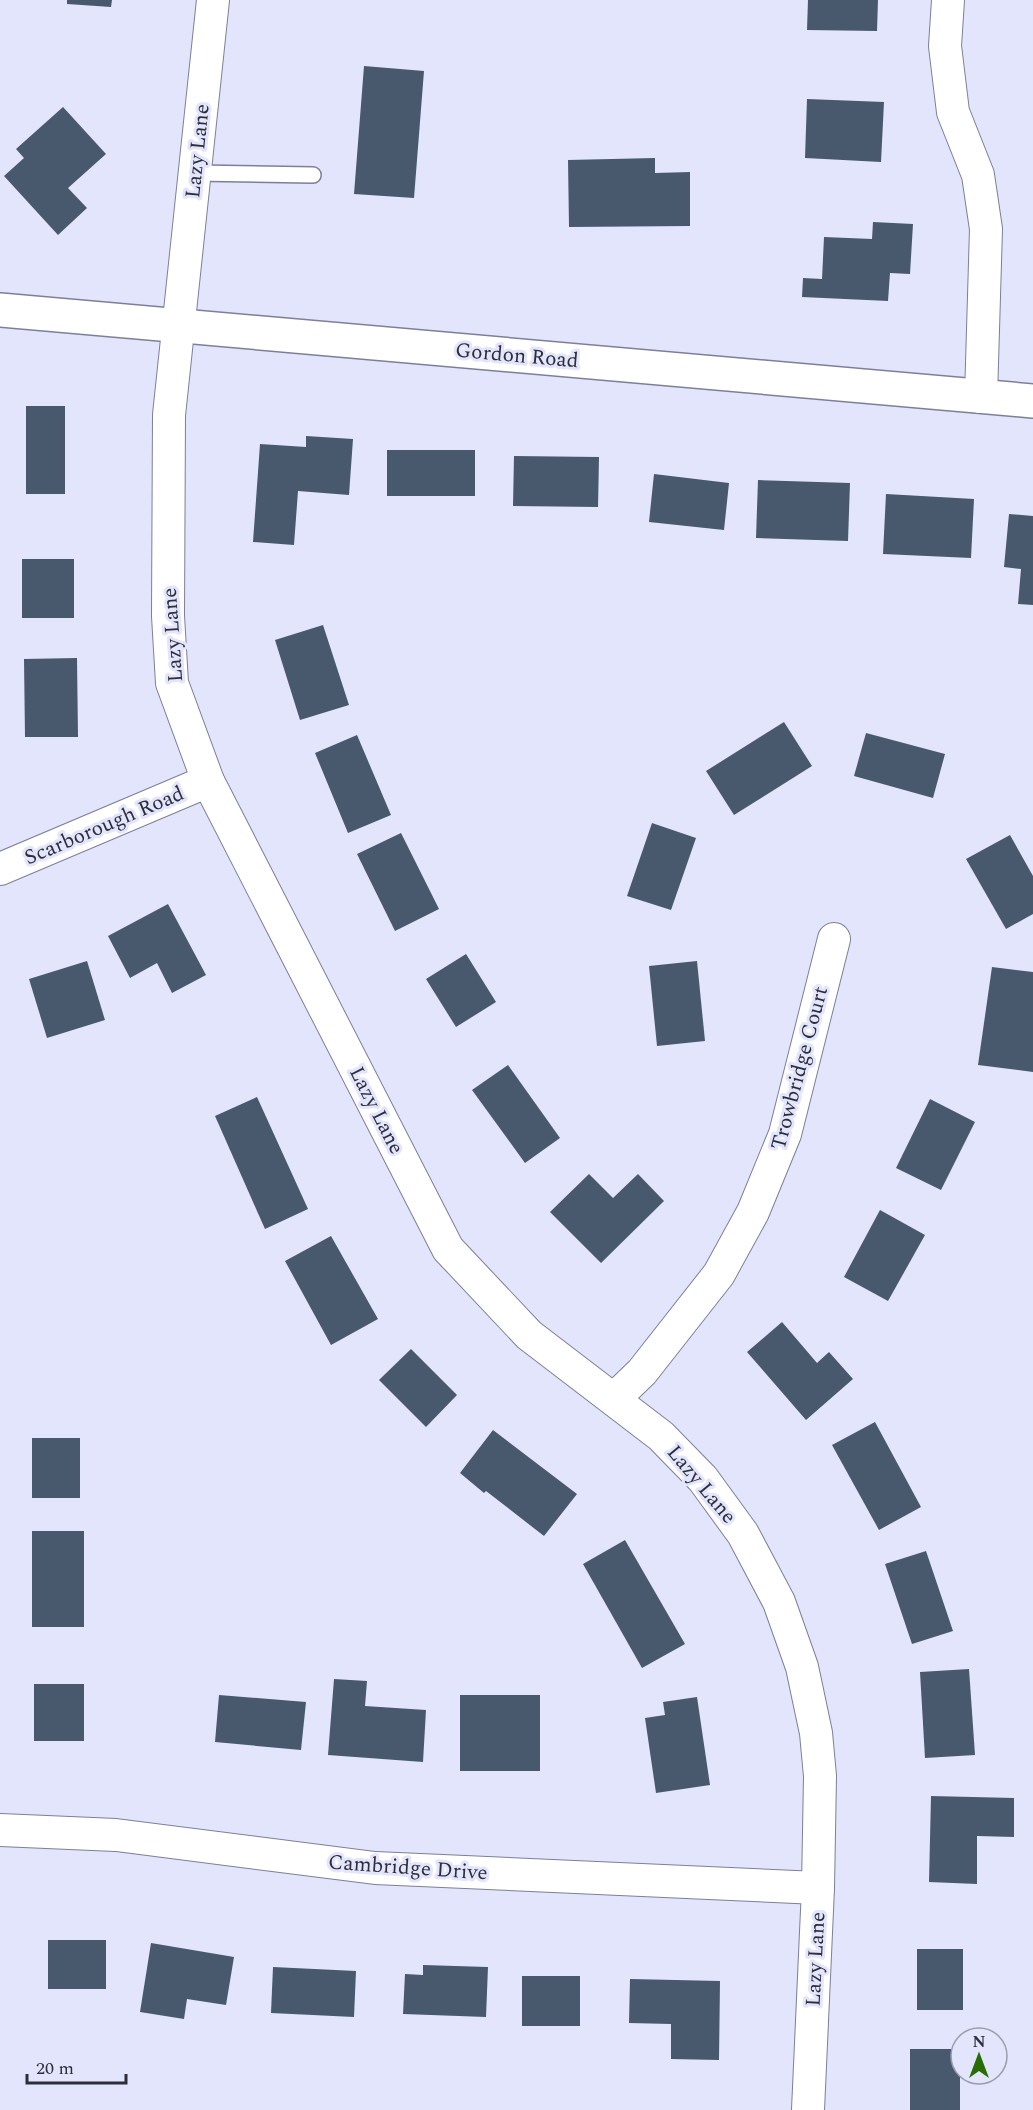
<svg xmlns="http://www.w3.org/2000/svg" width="1033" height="2110" viewBox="0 0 1033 2110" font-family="Spectral,serif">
  <rect width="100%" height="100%" fill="#e3e5fc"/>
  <g fill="#48596d">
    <path d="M67 0H112L111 7 67 4Z"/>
    <path d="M808 0H878L877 31 807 30Z"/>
    <path d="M364 66 424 71 414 198 354 194Z"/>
    <path d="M807 99 884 102 881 162 805 158Z"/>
    <path d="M63 107 106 154 68 188 87 208 58 235 4 176 24 158 16 149Z"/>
    <path d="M655 158V173L690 172V226L569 227 568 160Z"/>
    <path d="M873 222 913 224 910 274 890 273 888 301 802 297 803 278 822 279 824 237 872 239Z"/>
    <rect x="26" y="406" width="39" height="88"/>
    <path d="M306 436 353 439 349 495 298 491 294 545 253 542 260 444 306 447Z"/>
    <rect x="387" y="450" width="88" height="46"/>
    <path d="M514 456 599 457 598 507 513 506Z"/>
    <path d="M654 474 729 483 724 530 649 522Z"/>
    <path d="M758 480 850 483 848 541 756 538Z"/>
    <path d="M886 494 974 499 971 558 883 554Z"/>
    <path d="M1009 514 1033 516V605L1018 604 1021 569 1004 567Z"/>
    <rect x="22" y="559" width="52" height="59"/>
    <path d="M323 625 349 705 300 720 275 640Z"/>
    <path d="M77 658 78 737H25L24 659Z"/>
    <path d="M784 722 812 766 734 815 706 771Z"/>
    <path d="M866 733 945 754 933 798 854 776Z"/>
    <path d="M357 735 391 815 348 833 315 753Z"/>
    <path d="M652 823 696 838 671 910 627 896Z"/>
    <path d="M401 833 439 909 395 931 357 854Z"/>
    <path d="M1010 835 1033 876V914L1006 929 966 859Z"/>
    <path d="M168 904 206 975 172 993 157 963 130 978 108 936Z"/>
    <path d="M466 954 496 1002 456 1027 426 979Z"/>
    <path d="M87 961 105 1020 47 1038 29 979Z"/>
    <path d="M697 961 705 1041 657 1046 649 966Z"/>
    <path d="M992 967 1033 972V1072L978 1065Z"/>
    <path d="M508 1065 560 1138 525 1163 472 1090Z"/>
    <path d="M257 1097 308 1209 265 1229 215 1116Z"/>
    <path d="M930 1099 975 1122 941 1190 896 1168Z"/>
    <path d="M589 1174 613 1198 638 1174 664 1201 601 1263 550 1212Z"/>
    <path d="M880 1210 925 1235 888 1301 844 1277Z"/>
    <path d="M331 1236 378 1319 331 1345 285 1261Z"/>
    <path d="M782 1322 817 1363 829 1352 853 1379 806 1420 747 1352Z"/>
    <path d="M411 1349 457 1395 426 1427 379 1380Z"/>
    <path d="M875 1422 921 1507 879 1530 832 1445Z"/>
    <path d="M493 1430 577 1494 544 1536 486 1491 484 1493 460 1473Z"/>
    <rect x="32" y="1438" width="48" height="60"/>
    <rect x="32" y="1531" width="52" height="96"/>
    <path d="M625 1540 685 1644 642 1668 583 1564Z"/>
    <path d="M926 1551 953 1631 912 1644 885 1564Z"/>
    <path d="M969 1669 975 1755 925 1758 920 1672Z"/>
    <path d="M334 1679 367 1681 365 1706 426 1710 423 1762 328 1755Z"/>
    <rect x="34" y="1684" width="50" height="57"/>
    <path d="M219 1695 306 1702 301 1750 215 1742Z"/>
    <rect x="460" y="1695" width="80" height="76"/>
    <path d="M697 1697 710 1785 656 1793 645 1718 665 1715 663 1702Z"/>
    <path d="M931 1796 1014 1798V1837L977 1836V1884L929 1882Z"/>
    <rect x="48" y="1940" width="58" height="49"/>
    <path d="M151 1943 234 1957 226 2005 187 1999 184 2019 140 2012Z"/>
    <rect x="917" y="1949" width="46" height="61"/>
    <path d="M423 1965 488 1967 486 2017 403 2014 405 1974 423 1975Z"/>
    <path d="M273 1967 356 1971 354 2017 271 2013Z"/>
    <rect x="522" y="1976" width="58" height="50"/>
    <path d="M630 1979 720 1981 719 2060 671 2059V2024L629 2023Z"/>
    <rect x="910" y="2049" width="50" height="61"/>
  </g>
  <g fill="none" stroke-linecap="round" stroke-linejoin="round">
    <g stroke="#7d7f98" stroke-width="18">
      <path id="service" d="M195 173 313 175"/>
    </g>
    <g stroke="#7d7f98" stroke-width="34">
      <g id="minor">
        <path d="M213 0 169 415 168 616 172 683 208 781 448 1249 529 1335 661 1436 703 1479 743 1534 779 1602 802 1667 816 1733 820 1776 818 1888 808 2110"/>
        <path d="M948 0 945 46 953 112 978 175 986 229 981 397"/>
        <path d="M0 869 208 781"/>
        <path d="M614 1399 642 1372 719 1274 753 1212 785 1134 834 939"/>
        <path d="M0 1830 116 1835 375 1868 818 1888"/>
      </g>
    </g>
    <g stroke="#7d7f98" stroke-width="36">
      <path id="tertiary" d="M0 310 1033 401"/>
    </g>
    <use href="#service" stroke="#fff" stroke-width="15"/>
    <use href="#minor" stroke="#fff" stroke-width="32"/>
    <use href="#tertiary" stroke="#fff" stroke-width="33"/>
  </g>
  <g text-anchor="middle" stroke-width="6" stroke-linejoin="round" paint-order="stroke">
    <g font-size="21" fill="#2d2e39" stroke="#e3e5fc">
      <text transform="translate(197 151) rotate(-84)" y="7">Lazy Lane</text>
      <text transform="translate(517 355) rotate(5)" y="7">Gordon Road</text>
      <text transform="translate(172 635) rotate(-94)" y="7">Lazy Lane</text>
      <text transform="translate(104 825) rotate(-23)" y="7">Scarborough Road</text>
      <text transform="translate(799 1068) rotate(-75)" y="7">Trowbridge Court</text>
      <text transform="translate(377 1110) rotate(63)" y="7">Lazy Lane</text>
      <text transform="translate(702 1484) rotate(50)" y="7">Lazy Lane</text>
      <text transform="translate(408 1867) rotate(4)" y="7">Cambridge Drive</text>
      <text transform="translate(815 1959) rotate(-87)" y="7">Lazy Lane</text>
    </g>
  </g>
  <g transform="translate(979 2056)"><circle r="28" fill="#e3e5fc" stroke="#9a9cae" stroke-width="1.5"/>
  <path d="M0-4.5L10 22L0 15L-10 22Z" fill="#286c04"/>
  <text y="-9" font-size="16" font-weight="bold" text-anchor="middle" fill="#2d2e39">N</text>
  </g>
  <path d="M27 2074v9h99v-9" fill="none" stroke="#2d2e39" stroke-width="3"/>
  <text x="36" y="2074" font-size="18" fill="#2d2e39" stroke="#e3e5fc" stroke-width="4.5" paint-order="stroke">20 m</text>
</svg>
